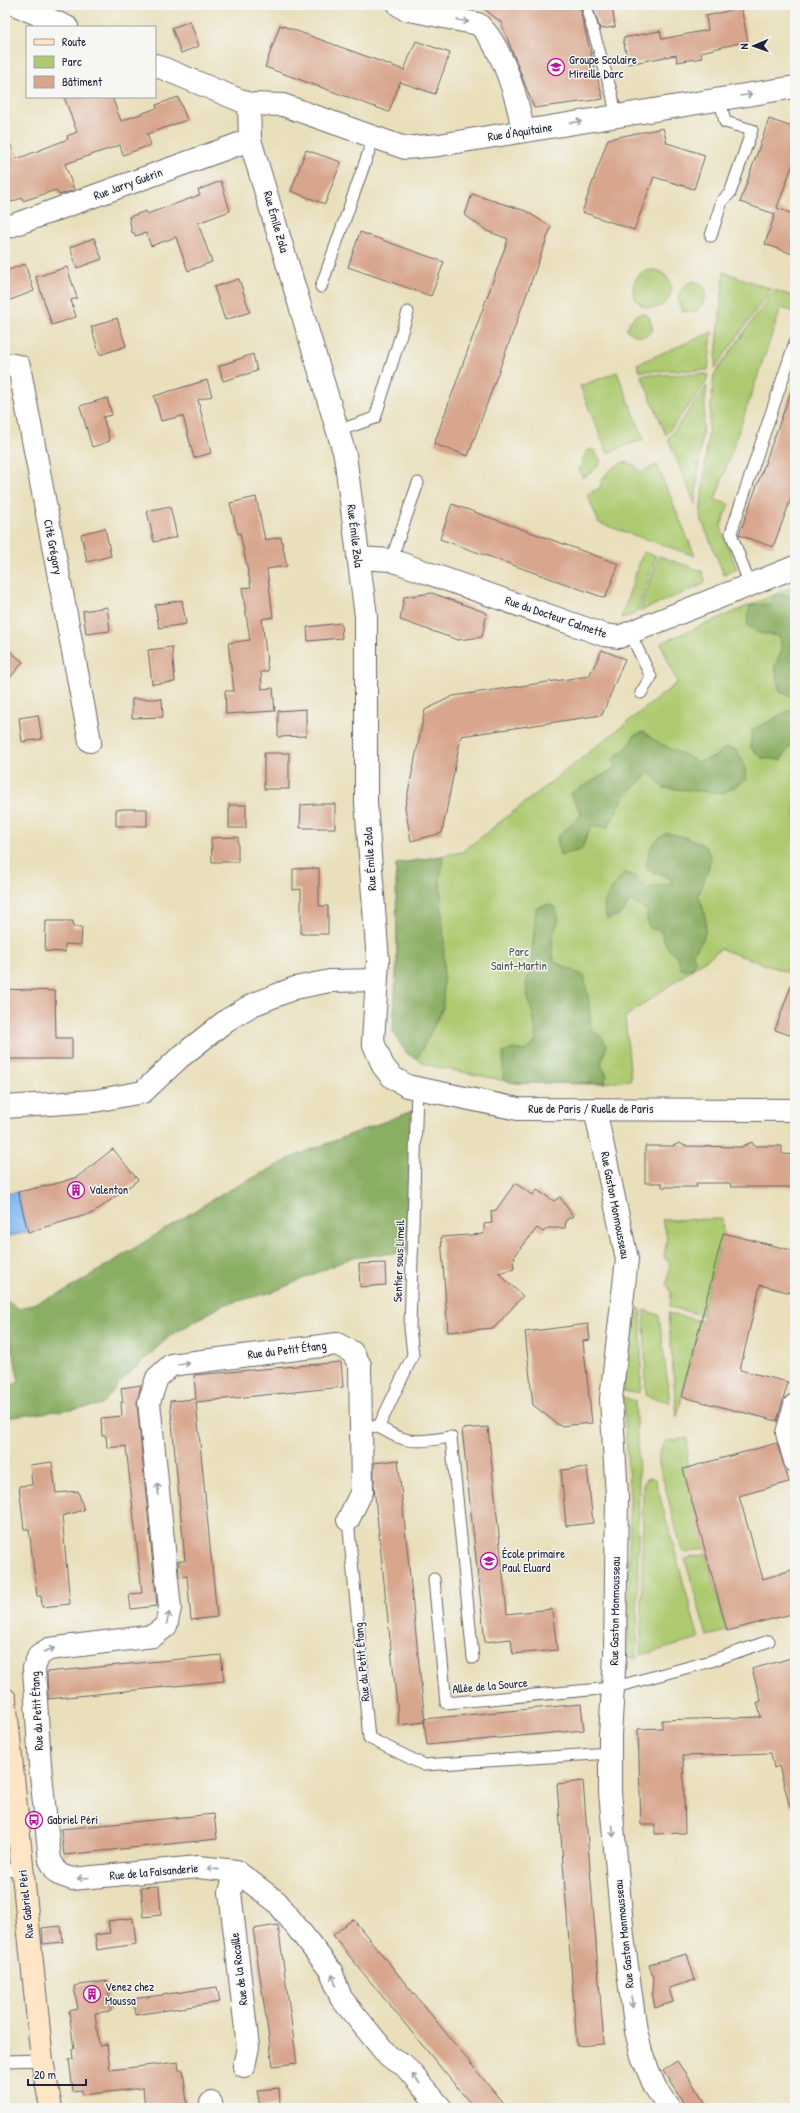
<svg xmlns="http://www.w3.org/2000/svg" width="800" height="2113" viewBox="0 0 800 2113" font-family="'Patrick Hand',sans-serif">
  <rect width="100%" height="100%" fill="#f6f6f2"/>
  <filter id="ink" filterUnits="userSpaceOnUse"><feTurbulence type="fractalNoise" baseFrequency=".025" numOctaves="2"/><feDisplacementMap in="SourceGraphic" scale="8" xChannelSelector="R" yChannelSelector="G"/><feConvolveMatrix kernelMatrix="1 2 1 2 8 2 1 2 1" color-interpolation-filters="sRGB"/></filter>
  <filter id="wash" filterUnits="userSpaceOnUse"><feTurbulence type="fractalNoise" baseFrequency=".012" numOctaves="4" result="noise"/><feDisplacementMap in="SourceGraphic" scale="16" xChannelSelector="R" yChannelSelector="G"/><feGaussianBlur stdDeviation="0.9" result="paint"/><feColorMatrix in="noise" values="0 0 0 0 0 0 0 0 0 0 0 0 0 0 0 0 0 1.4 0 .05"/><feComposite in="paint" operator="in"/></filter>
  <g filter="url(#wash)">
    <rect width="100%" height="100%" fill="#e9dfbb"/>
    <g fill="#adca71" stroke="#687656">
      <circle cx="652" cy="289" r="19"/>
      <path d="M724 272 771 289 715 368Z"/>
      <path d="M693 281C712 285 707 302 695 312L683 311C673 300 681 285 693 281Z"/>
      <path d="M774 290 795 297V312L781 308 715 500 729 504 721 526 722 531 737 569 724 575 700 516 714 375Z"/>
      <path d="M644 313 649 317 653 330C645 339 635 337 627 330 629 320 634 315 644 313Z"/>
      <path d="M712 332 708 370 640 371 637 364Z"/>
      <path d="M617 372 644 439 607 453 580 386Z"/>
      <path d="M708 374 706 383 666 435 641 375Z"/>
      <path d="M707 386 695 504 668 439Z"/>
      <path d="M587 450H594L601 461C598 467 589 476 582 477L579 469Z"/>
      <path d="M624 462 633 464 642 472 657 465 695 556 599 523 587 494 600 488C602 474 612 467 624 462Z"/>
      <path d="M643 552 656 556 637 613 621 618Z"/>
      <path d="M659 556 702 571 705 580 704 584 640 611Z"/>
      <path d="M795 586V975L721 949 625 1017 631 1080 594 1084 516 1083 428 1065 406 1053 393 1031 397 959 396 864 462 852 677 683 661 643Z"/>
      <path d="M722 1219 723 1233 702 1315 670 1307 671 1293 667 1284 670 1264 664 1257 667 1237 662 1220Z"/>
      <path d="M635 1308 641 1309V1388L640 1392 635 1393 623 1391Z"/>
      <path d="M644 1310 659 1315 670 1402 646 1396Z"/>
      <path d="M668 1313 701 1321 677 1417Z"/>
      <path d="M623 1397 635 1401 639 1473 637 1658H627L630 1497Z"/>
      <path d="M687 1438 688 1468 705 1548 688 1553 682 1551 658 1460 659 1453 666 1441Z"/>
      <path d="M651 1478 655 1479 699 1639 641 1655 643 1486 646 1479Z"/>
      <path d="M706 1554 727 1631 707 1636 685 1559Z"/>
    </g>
    <g fill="#8aae63" stroke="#56684f">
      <path d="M775 595H788L795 605V698L780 692 775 666 782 650 779 636 759 633 747 625 750 605 769 604Z"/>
      <path d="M795 708V738L781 760 762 758 750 747 752 730Z"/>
      <path d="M644 732C659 746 680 752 698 762L714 757 725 748 735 749 743 761 747 779 724 793 664 788 650 772 624 797 608 827 591 826 581 850 560 855 557 837 582 814 570 794 615 768 613 759 630 745 634 735Z"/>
      <path d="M667 833C714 843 719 850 698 895 707 916 712 936 692 953L696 962 692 969H681L677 957 667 947 660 930 649 928 647 922V911L631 901 619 916 607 919C598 898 614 889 624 873L636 876 646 889 673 883 667 876 647 870C646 852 651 842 667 833Z"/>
      <path d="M443 856 440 880 444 940 443 1008 417 1059 406 1053 393 1031 397 959 396 864Z"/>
      <path d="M548 904 556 908 559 920C551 935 550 945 555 962L584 976 589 1002 591 1030 601 1037 607 1045 601 1065 607 1075 604 1083H516L503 1080V1053L513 1049 526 1051 536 1041 534 1019 528 998 526 983 531 968 536 908Z"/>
      <path d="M412 1111 407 1252 353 1257 273 1292 223 1305 171 1335 121 1381 102 1405 5 1418V1388L19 1382 5 1312V1298L19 1309 64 1292 218 1196 297 1155Z"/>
    </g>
    <path fill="#80b8f0" stroke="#516d96" d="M18 1192 28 1232 5 1237V1194Z"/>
    <g id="blocks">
      <g fill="#d8a68d">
        <path d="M479 5H578L580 11 582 10 581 15 603 99 534 108 501 22Z"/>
        <path d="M612 5 615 27 600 29 593 8Z"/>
        <path d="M741 8 748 41 701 52 702 58 677 62 676 55 628 64 623 38 660 31 662 39 708 30 706 16Z"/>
        <path d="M190 21 199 46 181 53 172 28Z"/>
        <path d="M280 25 404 70 416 41 450 53 435 94 400 82 389 112 265 67Z"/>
        <path d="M64 97H112L121 121 157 108 156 105 178 97 187 120 147 134 151 145 123 155 120 145 65 164 74 190 59 195 56 190 23 201 22 198 5 204V133L17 159 68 139 67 136 77 132Z"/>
        <path d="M769 119 795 128V158L777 208 795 215V255L765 244 775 214 740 202Z"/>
        <path d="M663 128 667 143 705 155 694 189 654 177 634 230 582 212 608 139Z"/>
        <path d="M306 150 341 162 325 204 291 191Z"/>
        <path d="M221 181 230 211 198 223 212 262 188 271 176 237 151 246 146 233 135 236 134 232 132 233 129 217 146 211 147 214 200 195 198 190Z"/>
        <path d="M472 194 526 211 551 227 468 456 434 444 508 239 487 231 465 215Z"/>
        <path d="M360 232 444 262 431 296 348 267Z"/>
        <path d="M94 238 102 259 77 268 70 247Z"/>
        <path d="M25 264 34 291 5 302V271Z"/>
        <path d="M67 267 77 298 71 300 76 317 52 325 36 277Z"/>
        <path d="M239 279 250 312 225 320 214 287Z"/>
        <path d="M117 318 126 346 100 355 91 327Z"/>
        <path d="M253 354 257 371 223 381 219 366Z"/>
        <path d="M207 380 212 396 198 400 211 453 194 458 183 416 161 421 154 396Z"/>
        <path d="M793 386H795V488L773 547 739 535Z"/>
        <path d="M107 398 112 415 103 417 110 441 92 447 80 406Z"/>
        <path d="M256 497 265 540 281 537 287 566 267 569 273 617 262 619 268 671 261 672 262 689 273 688 275 711 226 714 225 691H234L228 643 250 640 242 588 251 587 240 533 238 534 230 503Z"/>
        <path d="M452 504 619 564 605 598 440 539Z"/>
        <path d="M170 506 177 537 154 542 147 511Z"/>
        <path d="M105 528 111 556 87 562 81 534Z"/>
        <path d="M432 593 487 613 482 637 458 640 400 620 404 597Z"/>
        <path d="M182 600 186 624 159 628 155 605Z"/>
        <path d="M107 607 110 631 86 634 83 611Z"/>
        <path d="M341 623 342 638 308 641 307 627Z"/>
        <path d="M5 647 23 662 5 684Z"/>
        <path d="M172 647 175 682 152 684 148 650Z"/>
        <path d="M602 650 625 659 602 715 461 736 442 833 411 841 405 807 425 710 453 696 589 676Z"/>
        <path d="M132 699H162L163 717 132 718Z"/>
        <path d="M306 709V736L278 737V711Z"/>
        <path d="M38 715 42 739 22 742 19 718Z"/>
        <rect x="264" y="753" width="25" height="36"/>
        <path d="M316 804H335V828H300L301 805Z"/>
        <rect x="229" y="805" width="17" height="23"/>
        <path d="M123 809H147V826H116V810Z"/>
        <path d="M238 837V862H212L211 838Z"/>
        <path d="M319 868V906H328V934H301V889L293 890V869Z"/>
        <path d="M46 921H73V927H82L81 945 65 944V952L45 951Z"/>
        <path d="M793 980H795V1037L775 1030Z"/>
        <path d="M5 989 55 991 56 1038H72V1059H5Z"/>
        <path d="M752 1142 754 1146H782V1154L795 1155V1187H731L730 1183H696L697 1187H662V1183H645V1146H673L679 1143 685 1146 741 1147Z"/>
        <path d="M113 1149 138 1180 93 1213 28 1232 18 1192 59 1183 77 1177Z"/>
        <path d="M515 1183 533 1195 537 1190 554 1201 560 1197 573 1216 566 1220 565 1228H548L543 1232 537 1228 514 1257 515 1259 513 1261 514 1269 498 1273 523 1296 494 1328 448 1332 441 1237 484 1234V1224L492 1223 491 1211 496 1210Z"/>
        <path d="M723 1233 795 1251V1294L760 1285 740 1370 788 1382 777 1421 682 1397Z"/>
        <path d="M385 1263 386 1285 360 1287 359 1264Z"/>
        <path d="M588 1324 590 1340 583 1341 592 1423 560 1426 533 1405 525 1332Z"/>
        <path d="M341 1362 343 1387 196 1402 217 1617 191 1620 187 1576 179 1577 178 1561H185L170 1401 196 1399 194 1375Z"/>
        <path d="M141 1385 137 1403 157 1606 131 1609 129 1594 142 1593 126 1446 107 1448 106 1436H102L101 1418 122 1416 121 1402H123L121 1388Z"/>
        <path d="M488 1427 507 1614 552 1609 557 1650 513 1654 511 1639 485 1642 462 1429Z"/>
        <path d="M777 1443 789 1482 739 1496 763 1579 795 1569V1613L727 1631 683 1469Z"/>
        <path d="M398 1460 425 1722 399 1725 374 1487V1463Z"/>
        <path d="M52 1462 56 1493 78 1491 84 1510 62 1516 70 1604 42 1607 41 1596H37L29 1529H24L19 1486 32 1485 30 1465Z"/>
        <path d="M587 1467 593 1523 566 1526 561 1470Z"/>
        <path d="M221 1655 224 1681 48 1699 47 1672Z"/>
        <path d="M795 1657V1806L790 1807 779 1766 774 1768 771 1753 683 1756 685 1833 655 1834V1825H641L638 1729 662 1728V1720L761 1717 757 1703 761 1701 752 1669Z"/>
        <path d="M581 1704 584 1730 427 1745 424 1719Z"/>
        <path d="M583 1781 604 2044 577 2046 557 1784Z"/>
        <path d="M214 1814 217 1839 64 1855 61 1829Z"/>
        <path d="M159 1886 161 1915 144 1917 141 1887Z"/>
        <path d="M133 1918 136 1944 97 1950 95 1935 110 1933 108 1921Z"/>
        <path d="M353 1919 507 2108H474L351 1958 333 1935Z"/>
        <path d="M278 1925 297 2063 273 2066 253 1929Z"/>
        <path d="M61 1926 63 1942 43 1944 42 1928Z"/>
        <path d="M687 1954 695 1980 669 1988 673 2002 655 2008 652 1992 653 1978 649 1964Z"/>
        <path d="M107 1981 111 2011 95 2013 99 2045 107 2044 110 2070 178 2062 179 2070H183L187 2103 183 2104V2108H145L143 2088 82 2095V2090L73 2091 69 2059H73L72 2049H74L69 2011 78 2009 74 1986Z"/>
        <path d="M217 1987 220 2002 135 2015 133 1999Z"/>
        <path d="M677 2061 709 2108H688L663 2070Z"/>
        <path d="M279 2088 280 2104 260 2107 257 2090Z"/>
      </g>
    </g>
  </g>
  <g filter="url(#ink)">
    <use href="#blocks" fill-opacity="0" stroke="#686468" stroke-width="1"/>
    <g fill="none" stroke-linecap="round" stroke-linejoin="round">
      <g stroke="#686468" stroke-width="13">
        <g id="lane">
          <path d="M588 13 612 94 616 116"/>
          <path d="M711 236 722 201 730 193 752 130 725 122 720 99"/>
          <path d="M321 287 374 137"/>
          <path d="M337 431 375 418 408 312"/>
          <path d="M391 560 418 483"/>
          <path d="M750 586 731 533 795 342"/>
          <path d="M630 633 651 677 641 693"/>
          <path d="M372 1426C383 1427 390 1435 401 1438 417 1444 435 1439 451 1437L473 1658"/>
          <path d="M379 1426 413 1355 410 1328 417 1089"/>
          <path d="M348 1520 369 1738 424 1765 610 1753"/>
          <path d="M434 1579 446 1703 612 1688 711 1661 769 1641"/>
          <path d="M5 1870 22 1869"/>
          <path d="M5 2061 42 2060"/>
        </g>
      </g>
      <g stroke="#686468" stroke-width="24">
        <g id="street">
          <path d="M16 5 67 27"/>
          <path d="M399 5 405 9 478 24C502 45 518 100 523 131"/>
          <path d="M155 65 249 104 283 105 405 148 439 145 795 87"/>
          <path d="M249 104 250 140 345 455 366 616V803L378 961 373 1042 383 1066 392 1077 407 1086 518 1109 795 1110"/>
          <path d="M5 228 250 140"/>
          <path d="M5 364 19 366 90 741"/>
          <path d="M358 558 391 560 604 635 619 637 795 567"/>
          <path d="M5 1107 94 1101 143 1092 179 1058 227 1020 252 1005 295 988 330 981 377 980"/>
          <path d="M595 1109 627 1259 611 1399 617 1496 615 1655 610 1735V1792L623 1937 636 2031 642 2056 655 2087 670 2108"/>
          <path d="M795 1405 787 1433 795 1461"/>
          <path d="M348 1520 362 1491 360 1365 352 1352 337 1344 171 1365 157 1378 149 1402 170 1608 166 1626 153 1636 49 1649 39 1655 34 1668 40 1765 50 1860 58 1874 72 1879 198 1867 236 1871 277 1902 331 1971 341 1998 389 2057 404 2065 441 2108"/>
          <path d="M236 1871 230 1892 248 2047 244 2066"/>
          <path d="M211 2103 212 2108"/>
        </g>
      </g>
      <g stroke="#686468" stroke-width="24">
        <path id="secondary" d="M5 1699 42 2060 51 2108"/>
      </g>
      <use href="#lane" stroke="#fff" stroke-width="11"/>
      <use href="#street" stroke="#fff" stroke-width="22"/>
      <use href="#secondary" stroke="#fde5c5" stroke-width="22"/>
    </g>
    <defs><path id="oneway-shaft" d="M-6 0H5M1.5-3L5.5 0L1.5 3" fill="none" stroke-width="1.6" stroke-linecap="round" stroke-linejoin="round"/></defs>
    <g stroke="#9c9ca7">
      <use href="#oneway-shaft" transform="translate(463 21) rotate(12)"/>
      <use href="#oneway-shaft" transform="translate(746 95) rotate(-9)"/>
      <use href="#oneway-shaft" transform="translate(576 122) rotate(-9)"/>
      <use href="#oneway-shaft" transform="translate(184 1364) rotate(-7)"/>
      <use href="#oneway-shaft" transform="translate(158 1489) rotate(-96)"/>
      <use href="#oneway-shaft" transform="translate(168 1618) rotate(-77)"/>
      <use href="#oneway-shaft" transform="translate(49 1650) rotate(-19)"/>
      <use href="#oneway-shaft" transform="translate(613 1831) rotate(85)"/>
      <use href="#oneway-shaft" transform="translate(213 1869) rotate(-174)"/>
      <use href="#oneway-shaft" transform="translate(83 1878) rotate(175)"/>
      <use href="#oneway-shaft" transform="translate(334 1980) rotate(-109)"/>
      <use href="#oneway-shaft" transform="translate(632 2002) rotate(82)"/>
      <use href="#oneway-shaft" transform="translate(416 2079) rotate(-131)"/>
    </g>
  </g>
  <defs>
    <g id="school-ring" transform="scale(0.9)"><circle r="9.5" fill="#f6f6f2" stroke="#b5179e" stroke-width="1.5"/><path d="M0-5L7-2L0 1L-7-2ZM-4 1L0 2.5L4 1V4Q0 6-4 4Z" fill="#b5179e"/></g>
    <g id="building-ring" transform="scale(0.9)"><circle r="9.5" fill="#f6f6f2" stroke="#b5179e" stroke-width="1.5"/><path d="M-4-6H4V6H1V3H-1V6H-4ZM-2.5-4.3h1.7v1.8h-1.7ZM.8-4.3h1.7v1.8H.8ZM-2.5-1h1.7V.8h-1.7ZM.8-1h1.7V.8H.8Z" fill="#b5179e"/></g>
    <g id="bus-ring" transform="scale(0.9)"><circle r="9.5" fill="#f6f6f2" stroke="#b5179e" stroke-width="1.5"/><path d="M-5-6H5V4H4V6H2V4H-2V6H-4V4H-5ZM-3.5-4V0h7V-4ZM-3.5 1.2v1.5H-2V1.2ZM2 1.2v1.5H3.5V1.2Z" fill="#b5179e"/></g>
  </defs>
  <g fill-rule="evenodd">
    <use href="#school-ring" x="556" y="67"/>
    <use href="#building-ring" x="76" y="1190"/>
    <use href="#school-ring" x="489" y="1561"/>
    <use href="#bus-ring" x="34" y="1820"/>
    <use href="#building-ring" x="92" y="1994"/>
  </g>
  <g text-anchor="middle" stroke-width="3" stroke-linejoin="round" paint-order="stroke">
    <g font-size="12" fill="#22223b" stroke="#f6f6f2" text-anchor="start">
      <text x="569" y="64">Groupe Scolaire<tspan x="569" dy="14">Mireille Darc</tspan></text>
      <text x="89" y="1194">Valenton</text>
      <text x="502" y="1558">École primaire<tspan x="502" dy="14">Paul Eluard</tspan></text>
      <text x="47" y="1824">Gabriel Péri</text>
      <text x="105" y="1991">Venez chez<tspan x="105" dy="14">Moussa</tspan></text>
    </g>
    <g font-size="12" fill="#22223b" stroke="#f6f6f2">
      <text transform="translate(520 132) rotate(-9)" y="4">Rue d'Aquitaine</text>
      <text transform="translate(128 184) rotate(-20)" y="4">Rue Jarry Guérin</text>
      <text transform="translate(276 222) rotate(74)" y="4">Rue Émile Zola</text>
      <text transform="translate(355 536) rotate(83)" y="4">Rue Émile Zola</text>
      <text transform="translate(53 547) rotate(79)" y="4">Cité Grégory</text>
      <text transform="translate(556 617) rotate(19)" y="4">Rue du Docteur Calmette</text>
      <text transform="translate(370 859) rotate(-94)" y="4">Rue Émile Zola</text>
      <text x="591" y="1113">Rue de Paris / Ruelle de Paris</text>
      <text transform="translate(615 1205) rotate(79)" y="4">Rue Gaston Monmousseau</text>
      <text transform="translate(399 1261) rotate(-88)" y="4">Sentier sous Limeil</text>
      <text transform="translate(287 1350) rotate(-7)" y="4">Rue du Petit Étang</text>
      <text transform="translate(615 1611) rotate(-89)" y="4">Rue Gaston Monmousseau</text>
      <text transform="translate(362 1662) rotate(-95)" y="4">Rue du Petit Étang</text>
      <text transform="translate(490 1686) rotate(-5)" y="4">Allée de la Source</text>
      <text transform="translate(37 1711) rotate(-93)" y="4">Rue du Petit Étang</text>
      <text transform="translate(154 1872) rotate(-5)" y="4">Rue de la Faisanderie</text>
      <text transform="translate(26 1904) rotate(-96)" y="4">Rue Gabriel Péri</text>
      <text transform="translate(624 1934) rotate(-96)" y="4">Rue Gaston Monmousseau</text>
      <text transform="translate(239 1969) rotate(-97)" y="4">Rue de la Rocaille</text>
    </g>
    <g font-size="12" fill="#4c544b" stroke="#f6f6f2">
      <text x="519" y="956">Parc<tspan x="519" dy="14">Saint-Martin</tspan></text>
    </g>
  </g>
  <rect width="800" height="2113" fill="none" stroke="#f6f6f2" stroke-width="20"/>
  <rect x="26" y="26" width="130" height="72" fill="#f6f6f2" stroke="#a1a1a9"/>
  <rect x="34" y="39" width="20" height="6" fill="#fde5c5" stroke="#a1a1a9"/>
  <text x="62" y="46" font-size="12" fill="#22223b">Route</text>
  <rect x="34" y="56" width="20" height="12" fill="#adca71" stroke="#a1a1a9"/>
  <text x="62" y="66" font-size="12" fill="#22223b">Parc</text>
  <rect x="34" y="76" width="20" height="12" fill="#d8a68d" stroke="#a1a1a9"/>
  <text x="62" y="86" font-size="12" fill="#22223b">Bâtiment</text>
  <g transform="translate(754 46) rotate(268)" stroke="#f6f6f2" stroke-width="3" paint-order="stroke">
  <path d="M0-3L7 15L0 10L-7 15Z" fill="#22223b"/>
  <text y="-6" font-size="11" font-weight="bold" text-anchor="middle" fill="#22223b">N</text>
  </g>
  <path d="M28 2079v6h58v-6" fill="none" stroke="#22223b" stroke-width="2"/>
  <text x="34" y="2079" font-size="12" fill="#22223b" stroke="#f6f6f2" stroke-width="3" paint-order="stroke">20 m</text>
</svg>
